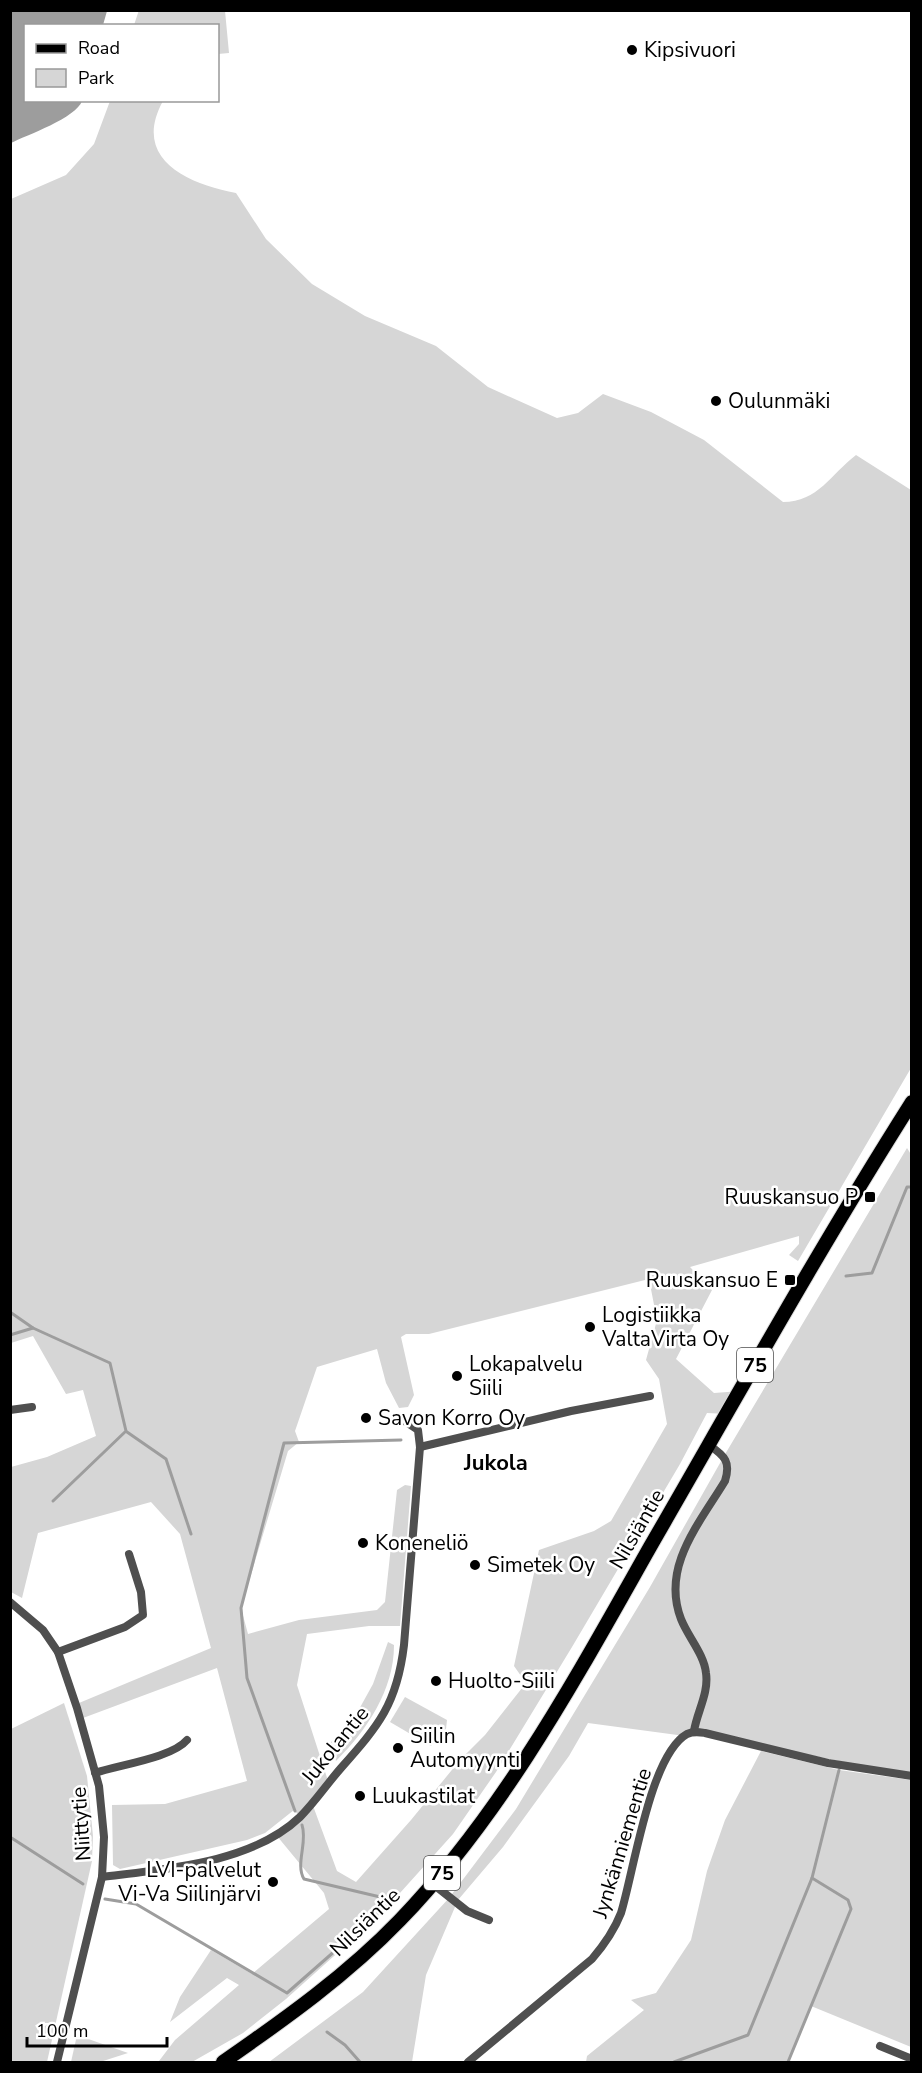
<svg xmlns="http://www.w3.org/2000/svg" width="922" height="2073" viewBox="0 0 922 2073" font-family="'Nunito Sans',sans-serif">
  <rect width="100%" height="100%" fill="#fff"/>
  <g fill="#d6d6d6" fill-rule="evenodd">
    <path d="M139 10 225 11 229 53 218 54V26L134 25Z"/>
    <path d="M110 101H163C131 159 188 184 236 193L266 239 312 284 365 316 436 346 488 387 557 418 578 413 603 394 651 412 704 440 783 502C818 502 831 474 856 455L911 490V1068L798 1261 789 1255 799 1244V1236L690 1267 712 1290 676 1359 714 1393 741 1391 727 1414 707 1413 680 1464 572 1647 496 1772 453 1834 382 1913 286 1999 243 2033 192 2062H155L159 2061 175 2040 239 1985 227 1978 170 2022 180 1997 211 1950 252 1974 329 1909 324 1893 277 1836 300 1817 294 1810 265 1833 247 1840 120 1869 113 1865 112 1805 165 1804 247 1781 217 1668 83 1718 79 1703 211 1648 180 1534 151 1502 38 1533 22 1598 11 1592V1467L47 1457 96 1436 83 1390 66 1394 33 1336 11 1343V199L66 175 94 144ZM649 1279 657 1320 646 1360 659 1379 667 1424 611 1521 594 1531 539 1550 514 1666 526 1683 485 1735 460 1760 411 1820 356 1882 337 1871 312 1803 329 1784 297 1685 307 1634 369 1626H400L411 1486 405 1485 397 1490 385 1602 377 1610 299 1620 248 1634 241 1608 288 1451 299 1442 295 1431 317 1367 377 1349 386 1383 399 1408 408 1407 414 1395 401 1337 406 1334H429Z"/>
    <path d="M907 1148 912 1156 911 1776 705 1733 685 1736 588 1723 569 1756 503 1847 458 1900 426 1975 412 2062H269L363 1992 449 1898 516 1809 650 1587 724 1456Z"/>
    <path d="M388 1642 394 1645C394 1690 367 1730 336 1761L330 1743 352 1722 373 1684Z"/>
    <path d="M405 1697 447 1720 446 1729 431 1746 390 1722Z"/>
    <path d="M64 1703 87 1776 93 1836 92 1861 47 2062H11V1729Z"/>
    <path d="M761 1751 839 1770 911 1780V2047L811 2006 788 2062H586L587 2056 644 2010 631 2000 656 1993 691 1940 707 1871 725 1820Z"/>
    <path d="M77 2035 128 2053 100 2062H71Z"/>
  </g>
  <path fill="#9d9d9d" d="M11 10 107 11 103 25 26 26V100L82 101C76 118 27 135 11 143Z"/>
  <g fill="none" stroke-linecap="round" stroke-linejoin="round">
    <g stroke="#9d9d9d" stroke-width="3">
      <path d="M846 1276 872 1273 907 1187H912"/>
      <path d="M10 1312 33 1328"/>
      <path d="M10 1335 33 1328 110 1363 126 1431 53 1501"/>
      <path d="M127 1432 166 1459 191 1534"/>
      <path d="M295 1811 247 1678 241 1608 284 1443 401 1440"/>
      <path d="M302 1825C308 1842 295 1864 304 1879L393 1900"/>
      <path d="M10 1837 83 1884"/>
      <path d="M105 1899 136 1904 287 1993 393 1900"/>
      <path d="M327 2032 345 2045 360 2062"/>
      <path d="M674 2062 748 2035 812 1878"/>
      <path d="M788 2062 851 1909 848 1900 812 1878 839 1770"/>
    </g>
    <g stroke="#dbdbdb" stroke-width="16">
      <path id="primary" d="M223 2062C285 2019 347 1975 400 1920 504 1812 577 1676 650 1547 736 1398 820 1247 912 1102"/>
    </g>
    <g stroke="#4f4f4f" stroke-width="8">
      <path d="M10 1410 32 1407"/>
      <path d="M420 1447 571 1411 650 1396"/>
      <path d="M10 1602 43 1630 58 1652 77 1708 99 1786 104 1837 102 1877 57 2062"/>
      <path d="M58 1652 125 1627 143 1615 141 1592 129 1554"/>
      <path d="M694 1731C697 1712 709 1693 706 1673 704 1654 688 1637 681 1619 661 1567 699 1524 725 1481 731 1462 725 1456 709 1445"/>
      <path d="M95 1773C118 1765 172 1758 187 1740"/>
      <path d="M102 1877C166 1869 252 1863 300 1817 315 1802 327 1784 341 1768 379 1725 397 1704 404 1645L420 1447 418 1430 403 1420"/>
      <path d="M433 1884 467 1911 489 1920"/>
      <path d="M880 2046 912 2059"/>
      <path d="M468 2062 592 1959C604 1945 614 1931 621 1913 634 1871 650 1755 687 1734 694 1731 699 1732 705 1733L828 1763 912 1776"/>
    </g>
    <use href="#primary" stroke="#000" stroke-width="14"/>
  </g>
  <g fill="#000" stroke="#fff" stroke-width="2">
    <circle cx="632" cy="50" r="6"/>
    <circle cx="716" cy="401" r="6"/>
    <rect x="864" y="1191" width="12" height="12" rx="3"/>
    <rect x="784" y="1274" width="12" height="12" rx="3"/>
    <circle cx="590" cy="1327" r="6"/>
    <circle cx="457" cy="1376" r="6"/>
    <circle cx="366" cy="1418" r="6"/>
    <circle cx="363" cy="1543" r="6"/>
    <circle cx="475" cy="1565" r="6"/>
    <circle cx="436" cy="1681" r="6"/>
    <circle cx="398" cy="1748" r="6"/>
    <circle cx="360" cy="1796" r="6"/>
    <circle cx="273" cy="1882" r="6"/>
  </g>
  <g text-anchor="middle" stroke-width="5" stroke-linejoin="round" paint-order="stroke">
    <g fill="#fff" stroke="#4c4c4c" stroke-width="1.5">
      <rect x="737" y="1348" width="36" height="34" rx="4.5"/>
      <rect x="424" y="1856" width="36" height="34" rx="4.5"/>
    </g>
    <g font-size="20" font-weight="bold" fill="#000">
      <text x="755" y="1372">75</text>
      <text x="442" y="1880">75</text>
    </g>
    <g font-size="21" fill="#000" stroke="#fff" text-anchor="start">
      <text x="644" y="57">Kipsivuori</text>
      <text x="728" y="408">Oulunmäki</text>
      <text x="858" y="1204" text-anchor="end">Ruuskansuo P</text>
      <text x="778" y="1287" text-anchor="end">Ruuskansuo E</text>
      <text x="602" y="1322">Logistiikka<tspan x="602" dy="24">ValtaVirta Oy</tspan></text>
      <text x="469" y="1371">Lokapalvelu<tspan x="469" dy="24">Siili</tspan></text>
      <text x="378" y="1425">Savon Korro Oy</text>
      <text x="375" y="1550">Koneneliö</text>
      <text x="487" y="1572">Simetek Oy</text>
      <text x="448" y="1688">Huolto-Siili</text>
      <text x="410" y="1743">Siilin<tspan x="410" dy="24">Automyynti</tspan></text>
      <text x="372" y="1803">Luukastilat</text>
      <text x="261" y="1877" text-anchor="end">LVI-palvelut<tspan x="261" dy="24">Vi-Va Siilinjärvi</tspan></text>
    </g>
    <g font-size="21" fill="#000" stroke="#fff">
      <text transform="translate(637 1529) rotate(-60)" y="7">Nilsiäntie</text>
      <text transform="translate(335 1745) rotate(-51)" y="7">Jukolantie</text>
      <text transform="translate(81 1824) rotate(-94)" y="7">Niittytie</text>
      <text transform="translate(622 1843) rotate(-73)" y="7">Jynkänniementie</text>
      <text transform="translate(365 1922) rotate(-44)" y="7">Nilsiäntie</text>
    </g>
    <g font-size="22" font-weight="bold" fill="#000" stroke="#fff">
      <text x="496" y="1470">Jukola</text>
    </g>
  </g>
  <rect width="922" height="2073" fill="none" stroke="#000000" stroke-width="24"/>
  <rect x="24" y="24" width="195" height="78" fill="#ffffff" stroke="#999999" stroke-width="1.5"/>
  <rect x="36" y="44" width="30" height="9" fill="#000000" stroke="#999999" stroke-width="1.5"/>
  <text x="78" y="54" font-size="18" fill="#000000">Road</text>
  <rect x="36" y="69" width="30" height="18" fill="#d6d6d6" stroke="#999999" stroke-width="1.5"/>
  <text x="78" y="84" font-size="18" fill="#000000">Park</text>
  <path d="M27 2037v9h140v-9" fill="none" stroke="#000000" stroke-width="3"/>
  <text x="36" y="2037" font-size="18" fill="#000000" stroke="#ffffff" stroke-width="4.5" paint-order="stroke">100 m</text>
</svg>
